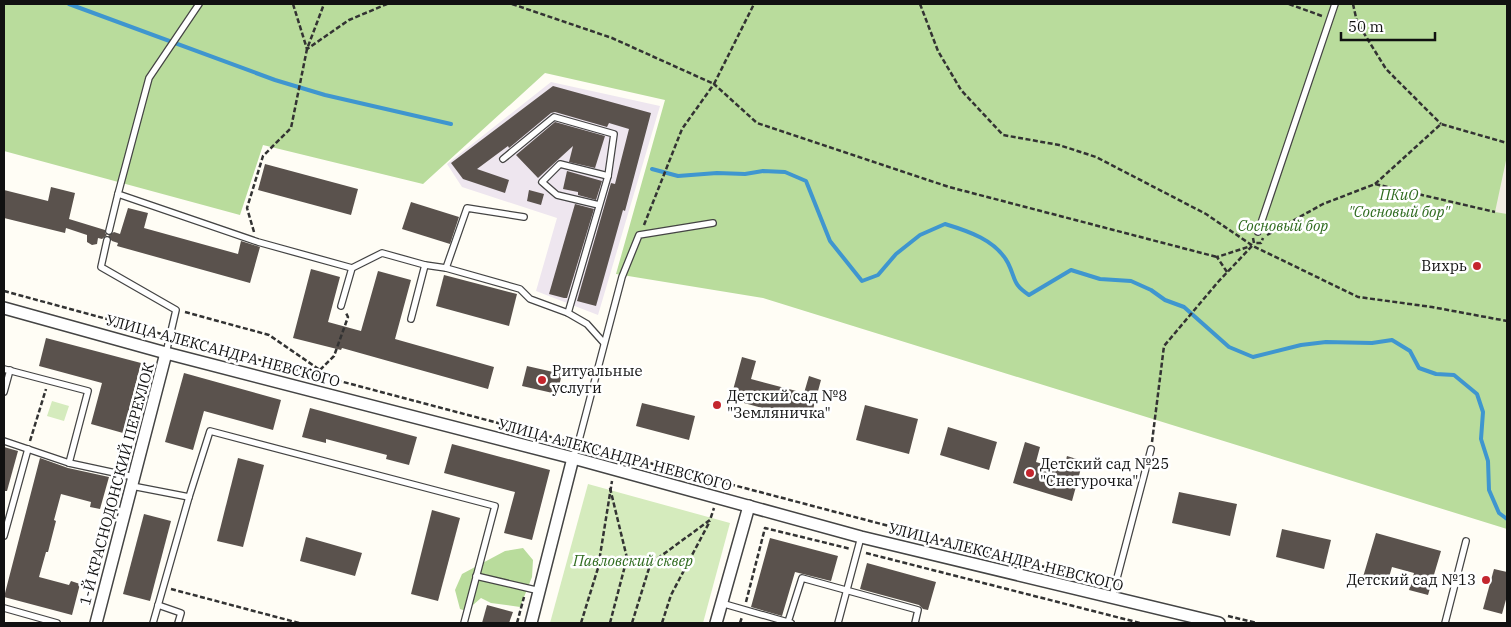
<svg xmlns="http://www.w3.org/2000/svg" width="1511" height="627" viewBox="0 0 1511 627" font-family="'IBM Plex Serif',serif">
  <rect width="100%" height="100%" fill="#fffdf5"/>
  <path fill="#eee6ef" d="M551 82 660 106 598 315 536 291 557 218 462 187 447 164Z"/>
  <g fill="#d5ebbd">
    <path d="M52 401 69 406 64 421 47 416Z"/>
    <path d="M588 484 730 523 703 623H550Z"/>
  </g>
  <g fill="#b9dc9c">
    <path d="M4 4H1507V529L763 298 616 274 665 100 545 73 423 184 263 145 240 215 4 151Z"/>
    <path d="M523 548 533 560 532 577 520 607 491 603 481 598 466 611 460 609 455 590 462 574 505 551Z"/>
  </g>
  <path fill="#f1ede2" d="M1507 156V214L1495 212Z"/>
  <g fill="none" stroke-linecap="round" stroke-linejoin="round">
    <g stroke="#3f96cf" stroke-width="4">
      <path d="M69 4 275 80 325 95 451 124"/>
      <path d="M652 169 678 176 717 173 745 174 763 171 785 172 806 181 830 241 862 281 878 275 896 254 920 235 945 224C968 231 996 240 1008 263 1016 279 1012 284 1029 295L1071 270 1100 279 1131 281 1151 290 1165 300 1184 307 1229 347 1253 357 1301 345 1326 342 1372 343 1392 340 1410 351 1419 368 1436 374 1454 375 1477 394 1483 412 1481 439 1488 461 1489 490 1499 513 1507 519"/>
    </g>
  </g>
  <g fill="#5a524d">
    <path d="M553 86 651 113 625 211 623 210 596 306 577 301 611 183 615 184 629 129 609 123 607 127 555 112 551 113 509 148 508 146 477 169 509 180 505 193 463 179 451 163Z"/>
    <path d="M555 122 605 136 595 168 569 162 573 146 538 178 516 155Z"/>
    <path d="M265 164 358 189 351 215 258 190Z"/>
    <path d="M567 171 602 181 596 200 578 195V192L563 189Z"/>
    <path d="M51 187 75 193 69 219 105 230V233L107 235 102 239 98 238 97 244 92 245 87 242V235L66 228 65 233 4 218V190L48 201Z"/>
    <path d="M529 190 544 194 541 205 527 201Z"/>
    <path d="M411 202 459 217 450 244 402 229Z"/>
    <path d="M575 204 594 209 567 298H564L549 294Z"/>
    <path d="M128 208 148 213 144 228 238 254 241 241 260 247 250 283 117 246 118 243 112 241 108 236 114 232 120 234Z"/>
    <path d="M311 269 340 277 328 322 361 331 378 271 411 280 395 339 494 367 488 389 342 348 341 350 293 338Z"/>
    <path d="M444 275 517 294 509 326 436 306Z"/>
    <path d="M46 338 141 363 123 433 91 424 102 383 39 366Z"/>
    <path d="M742 357 756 361 751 379 804 393 809 376 821 380 812 413 797 408 794 417 744 403 746 394 733 390Z"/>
    <path d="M527 366 562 374 557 394 522 386Z"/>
    <path d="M184 373 281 400 273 430 204 411 193 450 165 442Z"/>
    <path d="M642 403 695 416 689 440 636 426Z"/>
    <path d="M865 405 918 419 909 454 856 440Z"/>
    <path d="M310 408 417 437 409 465 386 459 387 455 326 439V443L302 437Z"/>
    <path d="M948 427 997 442 989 470 940 455Z"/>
    <path d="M1025 442 1040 447 1036 462 1063 470 1067 456 1083 461 1072 501 1013 483Z"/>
    <path d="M452 444 550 470 532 540 504 533 515 492 444 473Z"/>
    <path d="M4 447 18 451 7 491H4Z"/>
    <path d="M40 458 68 468 109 477 100 509 90 507 91 502 61 494 54 520 56 521 48 552H46L39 577 69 585 71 581 80 584 72 615 4 597Z"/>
    <path d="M238 458 264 465 243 547 217 541Z"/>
    <path d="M1179 492 1237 504 1230 536 1172 523Z"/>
    <path d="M432 510 460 518 438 601 411 594Z"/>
    <path d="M144 514 171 521 150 601 123 594Z"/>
    <path d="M1282 529 1331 540 1324 569 1276 557Z"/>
    <path d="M1376 533 1441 551 1428 595 1409 590 1414 573 1392 567 1387 584 1363 577Z"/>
    <path d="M306 537 362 553 355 576 300 561Z"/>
    <path d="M770 538 838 556 831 581 795 572 782 616 751 607Z"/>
    <path d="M867 563 936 582 928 610 923 609 919 605 860 589Z"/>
    <path d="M1494 569 1507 572V596L1502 614 1483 609Z"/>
    <path d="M487 605 513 612 509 623H482Z"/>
  </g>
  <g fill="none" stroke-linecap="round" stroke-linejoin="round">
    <g stroke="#444" stroke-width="8">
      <g id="lane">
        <path d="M199 4 149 78 118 194 258 242 352 268"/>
        <path d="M503 159 554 117 614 134 608 176 568 313"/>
        <path d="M599 205 557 195 542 182 560 164 608 176"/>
        <path d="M109 231 118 194"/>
        <path d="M1258 232 1335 4"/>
        <path d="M107 240 101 267 176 310 166 353"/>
        <path d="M446 268 467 208 524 217"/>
        <path d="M341 306 352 268 382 253 425 265 446 268 520 289 530 299 568 313 587 324 604 343"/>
        <path d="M411 319 425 265"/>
        <path d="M4 369 88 391 69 463 134 477"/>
        <path d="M4 392 10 370"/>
        <path d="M4 441 69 463"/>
        <path d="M573 458 578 444 622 277 639 235 713 223"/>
        <path d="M132 486 189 497"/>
        <path d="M4 536 28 449"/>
        <path d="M476 576 540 591"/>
        <path d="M1112 597 1151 449"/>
        <path d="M721 603 791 623"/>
        <path d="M158 605 181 613 178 623"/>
        <path d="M4 608 57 623"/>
        <path d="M788 622 802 578 918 610 915 623"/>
        <path d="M153 623 189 497 210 431 495 506 464 623"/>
        <path d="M838 623 861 537"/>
        <path d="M1445 623 1466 541"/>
      </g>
    </g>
    <g stroke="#444" stroke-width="14">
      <g id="street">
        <path d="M4 308 166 353 573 458 861 537 1219 623"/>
        <path d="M96 623 166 353"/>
        <path d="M531 623 573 458"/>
        <path d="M716 623 749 506"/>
      </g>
    </g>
    <g stroke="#333" stroke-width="2.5" stroke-dasharray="5 2.5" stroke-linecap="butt">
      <path d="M293 4 307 49 349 20 387 4"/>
      <path d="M512 4 612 38 714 84 754 4"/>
      <path d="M920 4 938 51 961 90 1003 135 1059 145 1096 157 1206 214 1253 246 1358 297 1432 307 1507 321"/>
      <path d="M1289 4 1322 16"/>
      <path d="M1353 4 1357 22 1386 69 1441 124"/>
      <path d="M1375 184 1441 124 1507 143"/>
      <path d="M644 225 682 129 714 84 757 123 949 187 1217 257"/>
      <path d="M254 232 247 208 263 156 291 128 307 49 324 4"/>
      <path d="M1267 235 1323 204 1375 184 1495 212"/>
      <path d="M1253 238 1254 243H1261L1263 238"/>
      <path d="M1227 272 1217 257 1251 246"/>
      <path d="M4 291 162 334"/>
      <path d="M185 312 269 335 320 370 318 375"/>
      <path d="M177 338 570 442"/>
      <path d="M320 370 334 356 348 317 346 313"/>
      <path d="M30 441 46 389"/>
      <path d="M1152 442 1164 346 1218 282 1252 246"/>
      <path d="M585 446 1075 575"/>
      <path d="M610 488 627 558 650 564 710 520 714 508"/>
      <path d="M866 553 1140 623"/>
      <path d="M171 589 299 623"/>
      <path d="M746 602 765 528 851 549"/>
      <path d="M1228 616 1257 623"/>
      <path d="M517 623 524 597"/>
      <path d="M581 623 598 568 612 481"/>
      <path d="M610 623 627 558"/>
      <path d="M632 623 650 565"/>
      <path d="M662 623 671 595 710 521"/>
      <path d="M740 623 742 617"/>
    </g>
    <use href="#lane" stroke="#fff" stroke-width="5.5"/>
    <use href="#street" stroke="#fff" stroke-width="11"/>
  </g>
  <g fill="#c4262e" stroke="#fff" stroke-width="2">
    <circle cx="1477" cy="266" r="5"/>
    <circle cx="542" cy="380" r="5"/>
    <circle cx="717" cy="405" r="5"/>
    <circle cx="1030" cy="473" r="5"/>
    <circle cx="1486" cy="580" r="5"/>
  </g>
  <g text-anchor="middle" stroke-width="5" stroke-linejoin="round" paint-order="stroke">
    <g font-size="15" font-style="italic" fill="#2f6b1f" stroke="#fff">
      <text x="1399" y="200">ПКиО<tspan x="1399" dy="17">"Сосновый бор"</tspan></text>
      <text x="1283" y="231">Сосновый бор</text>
      <text x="633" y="566">Павловский сквер</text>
    </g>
    <g font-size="15" fill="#111" stroke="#fff" text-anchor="start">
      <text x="1467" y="271" text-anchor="end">Вихрь</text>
      <text x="552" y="376">Ритуальные<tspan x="552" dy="17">услуги</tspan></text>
      <text x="727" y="401">Детский сад №8<tspan x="727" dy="17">"Земляничка"</tspan></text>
      <text x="1040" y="469">Детский сад №25<tspan x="1040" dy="17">"Снегурочка"</tspan></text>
      <text x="1476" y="585" text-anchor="end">Детский сад №13</text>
    </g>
    <g font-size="15" fill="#111" stroke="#fff">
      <text transform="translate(223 351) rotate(15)" y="5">УЛИЦА АЛЕКСАНДРА НЕВСКОГО</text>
      <text transform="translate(615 455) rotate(15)" y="5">УЛИЦА АЛЕКСАНДРА НЕВСКОГО</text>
      <text transform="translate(117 484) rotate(-75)" y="5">1-Й КРАСНОДОНСКИЙ ПЕРЕУЛОК</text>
      <text transform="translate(1006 557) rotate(14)" y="5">УЛИЦА АЛЕКСАНДРА НЕВСКОГО</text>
    </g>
  </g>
  <rect width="1511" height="627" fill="none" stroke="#111111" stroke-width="10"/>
  <path d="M1341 32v8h94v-8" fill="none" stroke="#111111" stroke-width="2.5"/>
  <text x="1348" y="32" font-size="15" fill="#111111" stroke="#ffffff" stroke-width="4" paint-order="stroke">50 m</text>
</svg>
